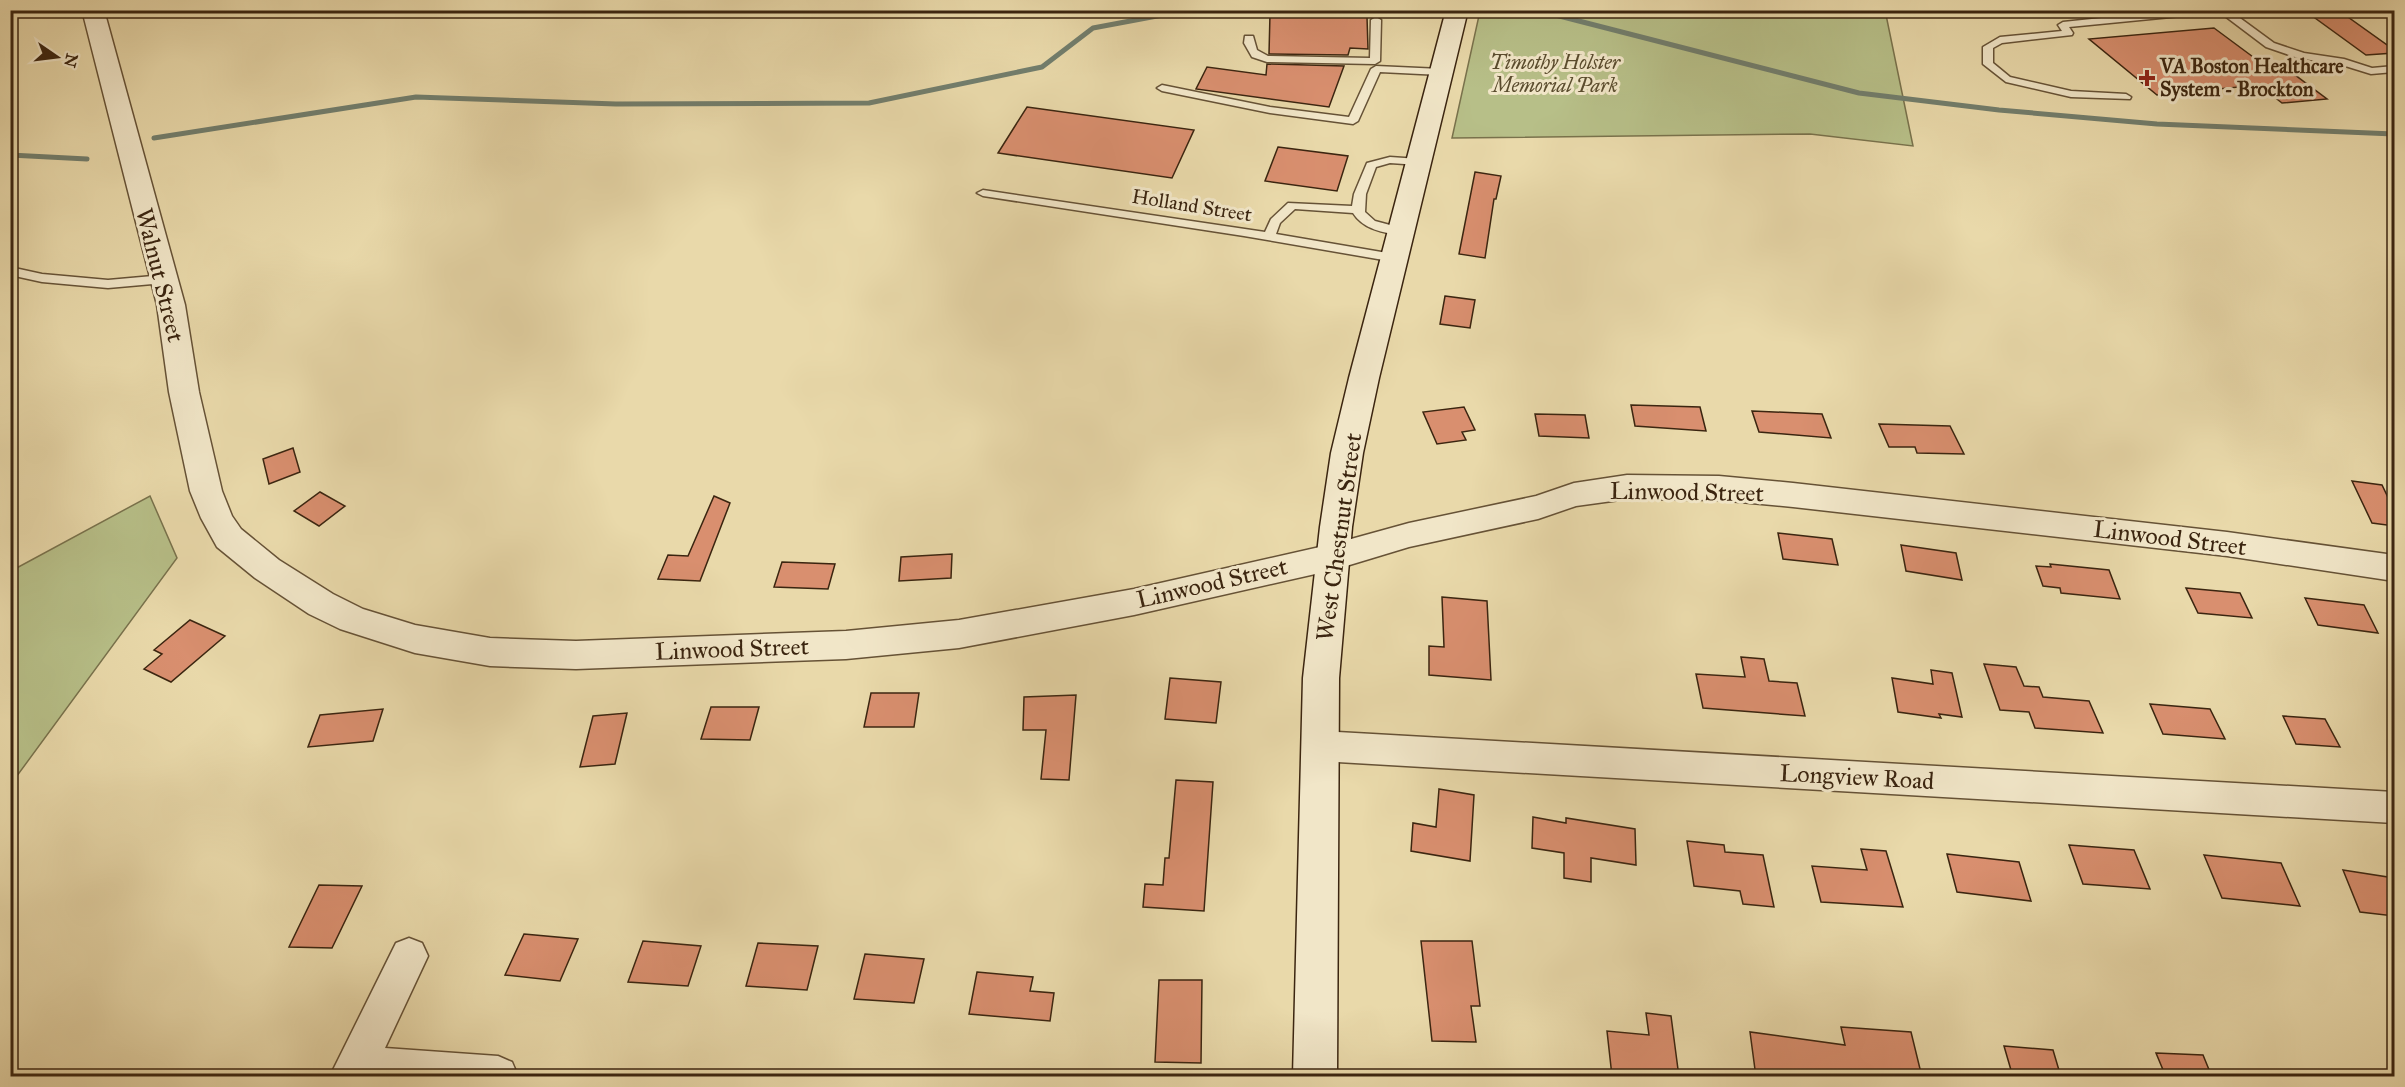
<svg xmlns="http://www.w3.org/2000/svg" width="2405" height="1087" viewBox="0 0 2405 1087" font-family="'IM FELL Great Primer',serif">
  <rect width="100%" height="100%" fill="#e9d9aa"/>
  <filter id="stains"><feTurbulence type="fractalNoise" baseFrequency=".00333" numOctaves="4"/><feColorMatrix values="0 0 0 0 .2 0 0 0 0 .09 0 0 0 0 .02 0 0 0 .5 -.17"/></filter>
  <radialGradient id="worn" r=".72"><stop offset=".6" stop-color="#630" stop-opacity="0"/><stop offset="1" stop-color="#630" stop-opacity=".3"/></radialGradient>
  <g fill="#b7bf88" stroke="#79724c" stroke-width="1.5">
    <path d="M1885 10 1913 146 1810 134 1452 138 1480 11Z"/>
    <path d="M150 496 177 558 11 784V571Z"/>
  </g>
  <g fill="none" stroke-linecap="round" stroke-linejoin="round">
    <g stroke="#727e6d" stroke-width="5">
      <path d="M1536 10 1859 93 1999 110 2157 124 2394 134"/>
      <path d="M154 138 416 97 616 104 869 103 1042 67 1093 28 1189 10"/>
      <path d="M10 155 87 159"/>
    </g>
  </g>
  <g fill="#d98f6f" stroke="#3b2510" stroke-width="1.5">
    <path d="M2304 10H2338L2394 50V53L2366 55Z"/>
    <path d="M1270 14 1367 17 1368 49 1350 48 1348 55 1269 54Z"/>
    <path d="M2214 28 2268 68 2283 66 2327 99 2282 103 2259 85 2157 95 2089 39Z"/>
    <path d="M1267 64 1344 66 1329 107 1196 89 1207 67 1266 75Z"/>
    <path d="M1027 107 1194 130 1172 178 998 153Z"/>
    <path d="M1278 147 1348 156 1337 191 1265 181Z"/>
    <path d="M1475 172 1501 176 1496 199H1494L1485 258 1459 254Z"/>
    <path d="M1445 296 1475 300 1470 328 1440 324Z"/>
    <path d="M1631 405 1700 407 1706 431 1635 426Z"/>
    <path d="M1464 407 1475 430 1462 432 1466 440 1437 444 1423 412Z"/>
    <path d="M1752 411 1822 414 1831 438 1759 432Z"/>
    <path d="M1535 414 1585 415 1589 438 1539 436Z"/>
    <path d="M1879 424 1950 426 1964 454 1917 453 1915 447H1889Z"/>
    <path d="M293 448 300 472 269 484 263 459Z"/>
    <path d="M2352 481 2382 485 2394 510V526L2372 523Z"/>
    <path d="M320 492 345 506 319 526 294 511Z"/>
    <path d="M714 496 730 503 700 581 658 579 668 555 688 556Z"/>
    <path d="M1778 533 1832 539 1838 565 1783 559Z"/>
    <path d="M1901 545 1956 553 1962 580 1906 571Z"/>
    <path d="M952 554 951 578 899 581 901 557Z"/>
    <path d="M782 562 835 564 828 589 774 587Z"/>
    <path d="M2050 564 2109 570 2120 599 2061 593 2060 588 2043 586 2036 566 2051 567Z"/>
    <path d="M2186 588 2240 593 2252 618 2198 613Z"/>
    <path d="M1442 597 1487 601 1491 680 1429 675V646L1444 647Z"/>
    <path d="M2305 598 2364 605 2378 633 2318 625Z"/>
    <path d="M190 620 225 636 171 682 144 669 162 654 154 650Z"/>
    <path d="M1741 657 1764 659 1769 681 1797 683 1805 716 1703 708 1696 674 1745 677Z"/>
    <path d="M1984 664 2016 667 2024 686 2039 687 2043 697 2089 701 2103 733 2035 728 2029 712 2000 710Z"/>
    <path d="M1931 670 1952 673 1962 717 1939 714 1941 718 1898 712 1892 678 1933 684Z"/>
    <path d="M1170 678 1221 682 1216 723 1165 719Z"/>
    <path d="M871 693H919L914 727H864Z"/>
    <path d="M1076 695 1069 780 1041 779 1046 730H1023L1024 697Z"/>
    <path d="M2150 704 2210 709 2225 739 2163 734Z"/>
    <path d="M711 707H759L750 740 701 739Z"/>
    <path d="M383 709 373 741 308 747 320 715Z"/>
    <path d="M627 713 615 764 580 767 593 716Z"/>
    <path d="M2283 716 2325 719 2340 747 2296 744Z"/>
    <path d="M1176 780 1213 782 1204 911 1143 907 1145 884 1163 885 1165 858H1169Z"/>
    <path d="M1439 789 1474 795 1470 861 1411 851 1413 823 1436 827Z"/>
    <path d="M1533 817 1566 823V818L1635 829 1636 865 1591 858V882L1564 878V853L1532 848Z"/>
    <path d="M1687 841 1724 845 1725 852 1763 855 1774 907 1743 904 1740 891 1694 886Z"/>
    <path d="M2069 845 2134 850 2150 889 2083 884Z"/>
    <path d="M1861 849 1886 851 1903 907 1821 902 1812 866 1867 870Z"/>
    <path d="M1947 854 2019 862 2031 901 1957 892Z"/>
    <path d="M2204 855 2281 863 2300 906 2222 898Z"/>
    <path d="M2343 870 2394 878V916L2360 912Z"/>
    <path d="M319 885 362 886 332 948 289 947Z"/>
    <path d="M524 934 578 939 560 981 505 975Z"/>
    <path d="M643 941 701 946 688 986 628 982Z"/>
    <path d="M1421 941H1472L1480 1006H1471L1476 1042 1432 1041Z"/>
    <path d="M758 943 818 946 807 990 746 986Z"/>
    <path d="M865 954 924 959 914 1003 854 999Z"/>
    <path d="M977 972 1033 977 1030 991 1054 993 1050 1021 969 1014Z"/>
    <path d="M1159 980H1202L1201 1063 1155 1062Z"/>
    <path d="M1646 1013 1671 1016 1679 1077 1612 1076 1607 1031 1649 1035Z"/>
    <path d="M1841 1027 1911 1032 1922 1077H1756L1750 1032 1845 1045Z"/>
    <path d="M2004 1046 2053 1050 2061 1077H2013Z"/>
    <path d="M2156 1053 2203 1055 2212 1077H2166Z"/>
  </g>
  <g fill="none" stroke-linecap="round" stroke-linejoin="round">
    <g stroke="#665236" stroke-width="3">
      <g id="service">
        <path d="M2178 10H2217L2212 13 2069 27 2073 33 2072 35 2002 43 1993 48V63L2010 77 2071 91 2126 94 2131 97 2130 99 2071 97 2006 82 1983 64V47L2000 37 2062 31 2058 25 2063 22Z"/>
        <path d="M2217 10H2229L2274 43 2304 53 2344 59 2372 68 2394 66V72L2371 74 2342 65 2298 58 2266 47Z"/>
        <path d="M2378 10H2390L2394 14V21Z"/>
        <path d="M1376 17 1381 20 1380 61 1375 64 1267 62 1252 57 1244 43 1245 36H1253L1257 50 1268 56 1370 58 1371 20Z"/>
        <path d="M1376 66 1441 69 1446 72 1441 75 1380 72 1358 121 1353 124 1270 113 1162 91 1157 88 1162 85 1270 107 1349 117 1371 69Z"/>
        <path d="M1390 157 1419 159 1425 162 1419 165 1390 163 1376 167 1366 194 1365 212 1375 221 1405 229V235L1401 236C1383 232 1364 230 1353 213L1295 209 1280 223 1276 234 1399 255 1401 258 1395 262 1244 236 983 196 977 193 983 190 1265 232 1271 219 1288 203 1352 206 1354 194 1367 163Z"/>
        <path d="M10 267 42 274 108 280 164 275 170 279 164 283 108 288 42 282 10 275Z"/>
      </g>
    </g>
    <g stroke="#665236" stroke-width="3">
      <g id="minor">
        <path d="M1320 731 2394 792V823L1320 761 1308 756 1303 746 1308 736Z"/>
        <path d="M409 938 422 943 428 956 385 1048 498 1056 512 1062 518 1076H330L396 943Z"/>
      </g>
    </g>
    <g stroke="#665236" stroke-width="3">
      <path id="tertiary" d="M82 10H104L185 305 199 392 222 491 232 516 241 529 279 560 333 594 363 609 415 625 490 638 576 641 846 631 959 620 1134 589 1333 544 1409 523 1536 496 1574 483 1627 475 1719 476 1793 483 2227 532 2394 555V581L2227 556 1793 507 1719 500 1627 499 1576 506 1538 519 1409 547 1333 570 1134 615 959 648 846 659 576 669 490 666 415 653 340 629 309 614 255 578 217 547 201 518 190 491 169 392 157 305Z"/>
    </g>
    <g stroke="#3b2510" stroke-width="3">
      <path id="secondary" d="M1446 10H1468L1379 378 1363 453 1352 527 1339 678 1337 1076H1293L1303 678 1320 527 1331 453 1349 378Z"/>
    </g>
    <use href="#service" fill="#f1e6c8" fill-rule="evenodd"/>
    <use href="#minor" fill="#f1e6c8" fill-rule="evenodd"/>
    <use href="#tertiary" fill="#f1e6c8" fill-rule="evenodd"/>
    <use href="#secondary" fill="#f1e6c8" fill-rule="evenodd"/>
  </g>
  <path fill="#8f2418" stroke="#f1e6c8" stroke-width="2" d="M2144 69h6v6h6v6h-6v6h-6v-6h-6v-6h6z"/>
  <g text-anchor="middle" stroke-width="6" stroke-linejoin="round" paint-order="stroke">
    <g font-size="20" font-style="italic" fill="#5a4c2e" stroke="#f1e6c8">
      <text x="1555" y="69">Timothy Holster<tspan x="1555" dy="23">Memorial Park</tspan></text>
    </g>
    <g font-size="20" font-weight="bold" fill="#3b2510" stroke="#f1e6c8" text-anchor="start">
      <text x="2160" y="73">VA Boston Healthcare<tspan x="2160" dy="23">System - Brockton</tspan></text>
    </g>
    <g font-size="20" fill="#3b2510" stroke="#f1e6c8">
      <text transform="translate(1192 205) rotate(9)" y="7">Holland Street</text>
    </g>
    <g font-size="24" fill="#3b2510" stroke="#f1e6c8">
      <text transform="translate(160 275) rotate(76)" y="8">Walnut Street</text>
      <text transform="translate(1687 492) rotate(1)" y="8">Linwood Street</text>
      <text transform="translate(1339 537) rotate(-82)" y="8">West Chestnut Street</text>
      <text transform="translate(2170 538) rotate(7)" y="8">Linwood Street</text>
      <text transform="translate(1212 583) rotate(-13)" y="8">Linwood Street</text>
      <text transform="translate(732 649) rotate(-2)" y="8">Linwood Street</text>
      <text transform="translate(1857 777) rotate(3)" y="8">Longview Road</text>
    </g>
  </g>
  <rect width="2405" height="1087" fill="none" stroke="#e9d9aa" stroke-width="36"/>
  <rect x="12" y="12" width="2381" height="1063" fill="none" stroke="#3b2510" stroke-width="3"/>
  <rect x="18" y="18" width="2369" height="1051" fill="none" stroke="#3b2510" stroke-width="1.5"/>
  <g transform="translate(57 57) rotate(104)" stroke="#f1e6c8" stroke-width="4.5" paint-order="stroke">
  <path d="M0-4.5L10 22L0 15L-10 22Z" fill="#3b2510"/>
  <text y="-9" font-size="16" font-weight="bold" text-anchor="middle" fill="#3b2510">N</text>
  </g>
  <rect width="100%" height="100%" filter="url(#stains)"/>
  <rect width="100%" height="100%" fill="url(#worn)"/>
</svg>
